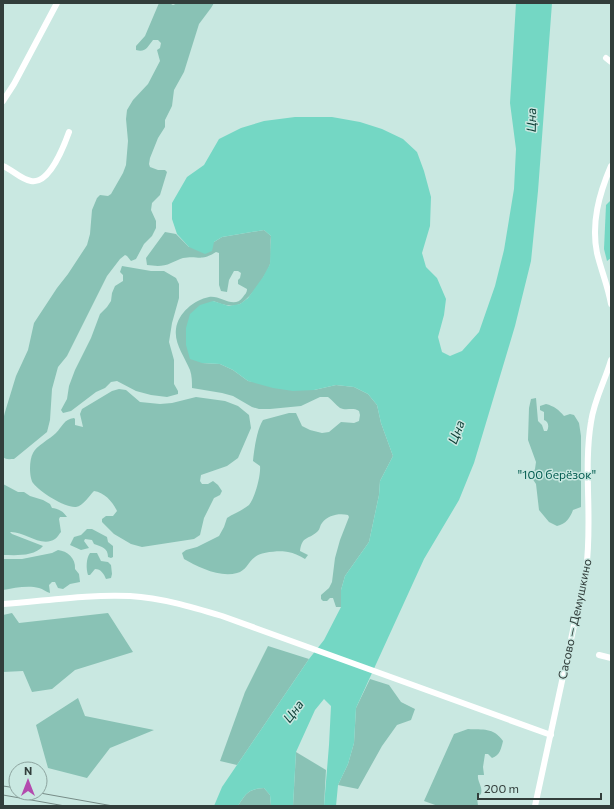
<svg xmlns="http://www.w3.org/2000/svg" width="614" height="809" viewBox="0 0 614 809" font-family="Commissioner,sans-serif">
  <rect width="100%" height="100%" fill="#c9e8e1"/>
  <g fill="#89c2b5">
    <path d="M159 3H169L173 5 178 3H214L211 8 199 24 184 72 174 90 172 106 165 120V127L158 138 150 158 149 164 150 167 158 170H165L167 172 160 195 152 203 151 210 156 221V228L152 236 144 244 136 259 131 261 127 256 125 255 120 259 107 276 67 356 58 367 52 389 50 420 47 432 14 459C10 459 6 460 3 457V420L5 412 16 376 28 350 34 323 57 288 68 274 87 245 90 234 92 210 97 198 100 195 108 196 111 194 123 173 126 165 128 141 126 119 127 110 133 100 148 84 160 61 157 50 160 48 161 43 158 40H153C148 46 146 53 136 50V46L145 36Z"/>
    <path d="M264 230 271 236C270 245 272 256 270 264 267 274 250 299 240 304 232 308 221 304 213 301L202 363 220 364 233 370 248 381 314 390 336 385 354 387 368 394 377 405 381 423 393 456 380 481 379 495 369 542 345 576 341 590V607H336L333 598H330L327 601H323L321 599V595L329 588 332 582 335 558 340 540 349 517 348 515C339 513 328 515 322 523 320 525 320 529 318 531 309 540 302 535 300 551L308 555 305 559C300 556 294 553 288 552 281 550 260 552 255 557 248 562 246 571 237 573 220 578 198 567 184 559L182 553 186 550 197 547 219 536 224 527 227 518C233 514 243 510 249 505 255 498 261 475 260 466L253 461C254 450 257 429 263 420L289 413H296L302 426 310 430 322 433 329 432 341 422 354 423 359 421 360 415 359 411C353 407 346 411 340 408 336 405 332 400 328 397H320L301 406 270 409H259L252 407 233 396 222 393 192 388C192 382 192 376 190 370 185 357 174 344 176 329 178 313 194 300 209 297 221 295 234 310 243 297 245 294 247 293 247 289L238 284V280L240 278 241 273 238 271H234L229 280 227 292 221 291 219 285V253L216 252C200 262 199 255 183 258 179 259 176 261 171 263 163 267 155 266 147 265L146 258 165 232 176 234 189 247 214 242 222 237Z"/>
    <path d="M122 266 151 271H164L176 278 179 284V298L172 323 169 342 174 360V384L178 391V394L167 397 151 395 136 391 117 381 111 382 105 388 96 392 71 411 63 413 61 410 67 399 69 386 75 370 91 338 100 314 107 307 111 301 112 293 115 286 123 281V275L120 272Z"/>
    <path d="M119 389 126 390 140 402 160 404 172 403 196 397 225 401 238 406 249 415 251 428 238 458 227 466 201 475 200 481 202 484H208L213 481 218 485 222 491 220 495 214 498 204 518 200 535 194 539 142 547 131 544 114 534 102 522V519L106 516H113L117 511C113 502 104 492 94 491 89 496 83 506 76 507 65 508 40 492 33 483 29 477 29 460 33 453 36 446 50 439 56 433 62 427 64 419 74 418L75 419V425L83 427 80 414 82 409 112 391Z"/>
    <path d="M536 398 538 421 542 425 544 431H547C549 427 549 422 544 420V412L540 410V406L546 404C554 406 559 410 564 416L570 414 574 415 579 423 581 436V507L573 510C570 518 566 524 557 526L549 522 539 510 536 484 532 478V475L535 469 536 462 528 440 529 408 531 399Z"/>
    <path d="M3 484 18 492H24L30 496 43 500 50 504 52 508C59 509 63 511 67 517H60L59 519 61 532C59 534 57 538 55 539 41 548 24 531 10 532L12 534 43 546C34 557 15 555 3 555Z"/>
    <path d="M87 529H92L107 537 108 542 113 546V557L111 558 108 557C108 548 102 547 94 544L92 540 85 539 84 541 89 548 81 550 70 545 74 537 81 535Z"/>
    <path d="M58 550C67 551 76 558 75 569L79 574 80 582 70 584 63 589 58 588 55 582H52L49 585 50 593C46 592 43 589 39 588 28 585 14 588 3 590V559H22L52 553Z"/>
    <path d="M90 553H97L101 561 108 562 111 565 112 574 111 578 106 579C104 574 101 569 95 569L90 575H88C86 569 86 558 90 553Z"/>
    <path d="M12 613 19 623 108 613 133 652 75 670 52 689 32 692 23 671 3 672V615Z"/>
    <path d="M268 646 309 659 237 765 220 761 245 692Z"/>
    <path d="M370 679 389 685 401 702 415 709 411 720 397 725 382 746 358 789 338 785 348 764 354 743 356 708Z"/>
    <path d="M78 698 85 716 154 730 110 748 87 778 48 768 36 725Z"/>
    <path d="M468 729C483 730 493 727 503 741 501 749 500 755 492 758L488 754H485L483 767 484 775H478C477 782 483 786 481 794L477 797 478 806H438L424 801 454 734Z"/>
    <path d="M296 752 326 770 324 806H293Z"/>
    <path d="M264 788 270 795 271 806H238C246 793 249 789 264 788Z"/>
  </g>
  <g fill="#74d7c4">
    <path d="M516 3H552L538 191 531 261 515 326 474 463 459 500 424 559 356 708 354 743 348 764 338 785 336 806H324L329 745 331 706 324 699 315 710 296 752 293 806H271L270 795 264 788C249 789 246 793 238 806H214L222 787 309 659 324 640 341 607V590L345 576 369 542 379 495 380 481 393 456 381 423 377 405 368 394 354 387 336 385 314 390 293 391 273 388 248 381 233 370 220 364 202 363 190 359 186 345V328L190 314 200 305 213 301 229 306 240 304 248 298 263 277 270 264 271 236 264 230 222 237 214 242 212 251 205 254 189 247 177 234 172 219V203L187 177 204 165 219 139 241 128 264 121 295 117H332L360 122 382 129 403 139 417 152 424 171 431 197 430 226 422 253 426 267 437 278 446 299 444 315 438 337 442 352 450 356 462 351 479 332 495 286 504 250 514 189 516 149 510 103Z"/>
    <path d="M611 200V258L607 261 604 249 606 205Z"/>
  </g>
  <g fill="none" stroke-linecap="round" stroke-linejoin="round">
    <g stroke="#fff" stroke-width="6">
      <path d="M606 58 611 62"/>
      <path d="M3 101 14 84 57 3"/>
      <path d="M3 166C13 170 20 179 31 181 49 185 64 146 69 132"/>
      <path d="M611 166C599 194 591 223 597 253 601 270 608 286 611 304"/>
      <path d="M3 604C45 601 88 594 130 596 162 598 192 607 222 616L551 735"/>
      <path d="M599 655 611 658"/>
      <path d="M535 806 586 570C593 521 583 470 591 422 594 400 605 381 611 360"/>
    </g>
    <g stroke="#778c87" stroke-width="1">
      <path d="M3 786 16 788"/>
      <path d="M40 793 113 806"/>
      <path d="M3 795 65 806"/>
    </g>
  </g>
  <g text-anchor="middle" stroke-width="3" stroke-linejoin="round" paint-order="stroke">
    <g font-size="12" fill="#005a4e" stroke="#c9e8e1">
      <text x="557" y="479">"100 берёзок"</text>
    </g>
    <g font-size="12" fill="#323e3b" stroke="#c9e8e1">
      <text transform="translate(575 619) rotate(-78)" y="4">Сасово — Демушкино</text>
    </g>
    <g font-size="13" font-style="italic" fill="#0c3c34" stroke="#c9e8e1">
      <text transform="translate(531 120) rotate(-89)" y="5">Цна</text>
      <text transform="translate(456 432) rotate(-69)" y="5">Цна</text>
      <text transform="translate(293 711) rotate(-53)" y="5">Цна</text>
    </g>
  </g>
  <rect width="614" height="809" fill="none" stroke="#323e3b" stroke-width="8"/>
  <g transform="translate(28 781)"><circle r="19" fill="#c9e8e1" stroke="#8da49f"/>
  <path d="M0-3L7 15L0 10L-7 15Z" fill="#b34bae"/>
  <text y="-6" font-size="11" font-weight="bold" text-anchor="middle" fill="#323e3b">N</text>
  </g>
  <path d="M478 793v6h123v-6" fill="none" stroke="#323e3b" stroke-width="2"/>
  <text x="484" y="793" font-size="12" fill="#323e3b" stroke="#c9e8e1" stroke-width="3" paint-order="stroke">200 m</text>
</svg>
